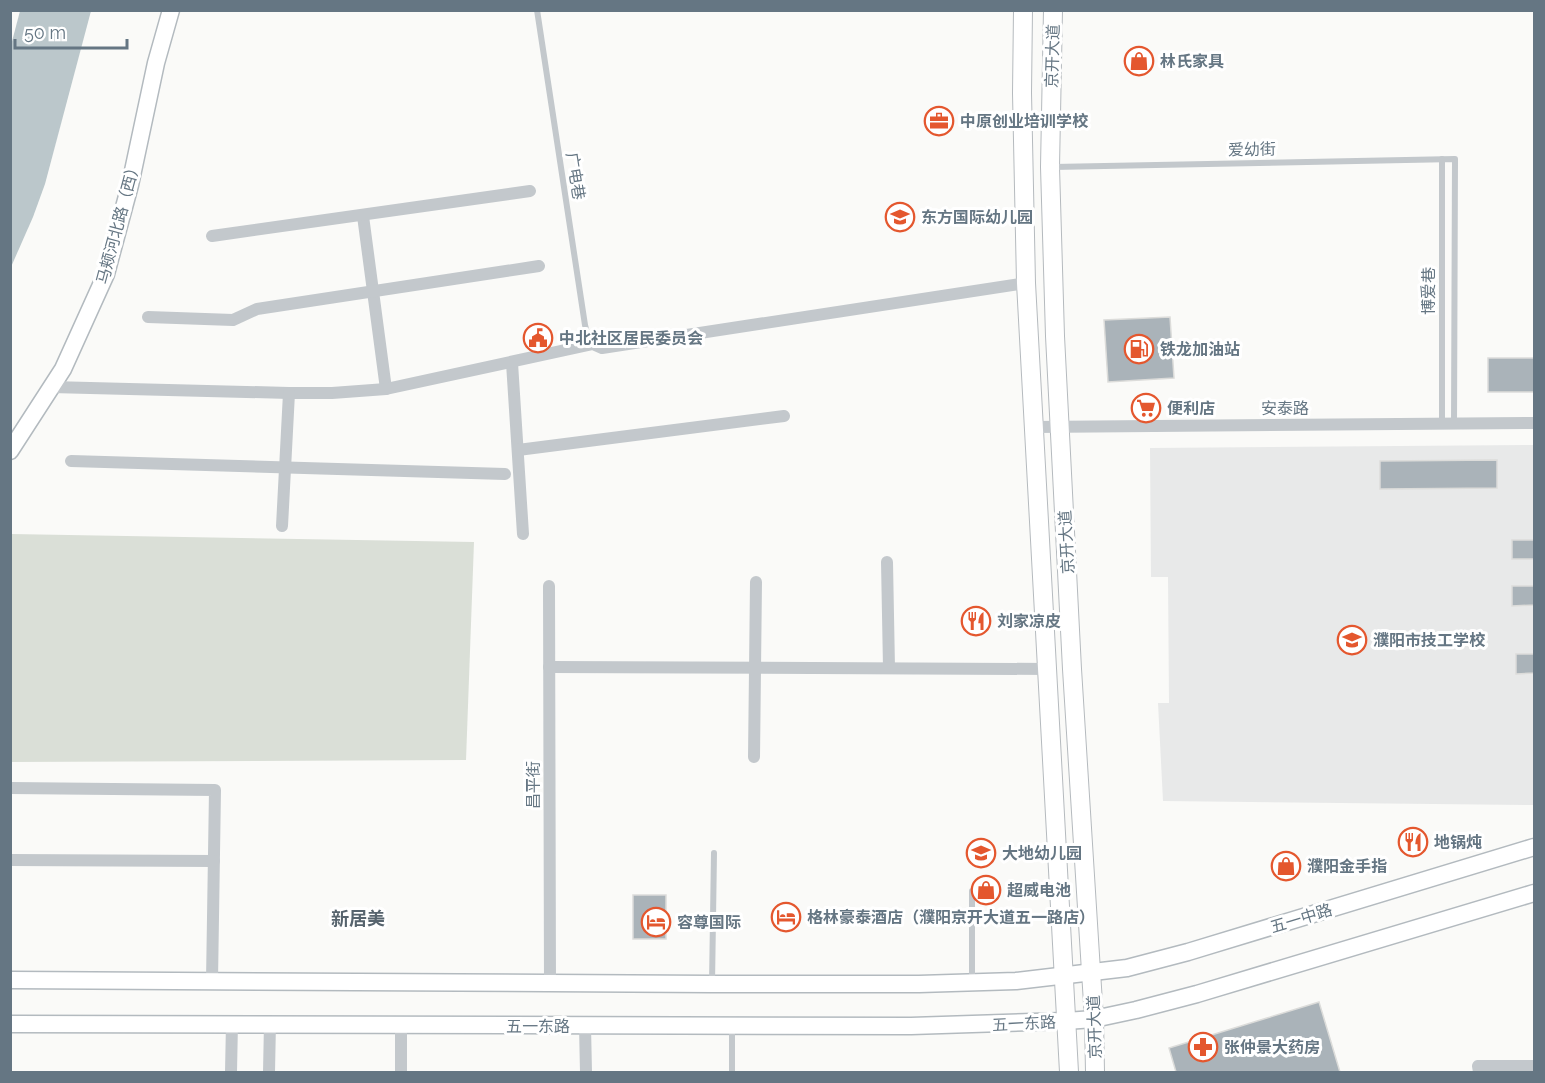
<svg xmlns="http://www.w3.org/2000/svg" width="1545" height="1083" viewBox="0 0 1545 1083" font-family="Raleway,'Noto Sans SC',sans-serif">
  <rect width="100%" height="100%" fill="#fafaf8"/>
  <path fill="#e8e9e9" d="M1534 445V805L1163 801 1158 703H1169L1168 577H1151L1150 448Z"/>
  <path fill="#dadfd7" d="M11 534 474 542 466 760 11 762Z"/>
  <path fill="#bbc7cb" d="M20 11H91L45 184 33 217 11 267 10 49Z"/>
  <g fill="#aab3b9" stroke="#dcdcda" stroke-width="1.5">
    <path d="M1170 317 1174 378 1108 382 1104 320Z"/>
    <rect x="1488" y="358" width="46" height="34"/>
    <path d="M1497 460V488L1380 489V461Z"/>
    <rect x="1512" y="540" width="22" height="19"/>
    <path d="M1512 586H1534V605L1512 606Z"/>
    <path d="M1516 654H1534V673L1516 674Z"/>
    <rect x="633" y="895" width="33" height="44"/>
    <path d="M1319 1002 1340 1072H1176L1169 1048Z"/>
  </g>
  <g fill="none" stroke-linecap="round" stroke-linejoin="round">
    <g stroke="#b3babf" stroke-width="19">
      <g id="secondary">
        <path d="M10 451 63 369 106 274 130 185 156 63 171 10"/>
        <path d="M10 980 712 984H919L1016 981 1127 968 1188 952 1534 847"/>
        <path d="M10 1024 911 1026 1066 1021 1094 1019 1136 1010 1197 994 1534 893"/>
      </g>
    </g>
    <g stroke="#b5babe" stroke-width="20">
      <g id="primary">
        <path d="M1023 10 1022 93 1026 283 1069 1072"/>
        <path d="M1053 10 1050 167 1055 336 1072 669 1094 1019 1095 1072"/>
      </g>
    </g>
    <g stroke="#c3c8cc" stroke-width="6">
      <path d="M537 10 585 325 588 337 593 344"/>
      <path d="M1053 167 1455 159 1454 424"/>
      <path d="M1442 424V159"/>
      <path d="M972 891V980"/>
      <path d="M712 984 714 853"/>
      <path d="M732 1028V1072"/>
    </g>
    <g stroke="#c3c8cc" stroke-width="12">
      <path d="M363 216 386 389"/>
      <path d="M212 236 530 191"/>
      <path d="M148 317 233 320 257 309 539 266"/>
      <path d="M512 363 523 534"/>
      <path d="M51 387 289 393H332L386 389 593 344 602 348 1026 283"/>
      <path d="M1035 427 1534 423"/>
      <path d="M518 450 784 416"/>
      <path d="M71 461 505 474"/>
      <path d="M282 526 289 393"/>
      <path d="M887 562 889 668"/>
      <path d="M549 586 550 984"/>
      <path d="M549 667 1048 669"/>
      <path d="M754 757 756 582"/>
      <path d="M10 788 215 790 212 981"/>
      <path d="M10 860 214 861"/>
      <path d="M585 1026 586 1072"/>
      <path d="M231 1072 232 1023"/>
      <path d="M269 1072 270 1023"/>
      <path d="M401 1072V1025"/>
      <path d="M1479 1072 1478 1066H1534"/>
    </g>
    <use href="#secondary" stroke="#fff" stroke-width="16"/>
    <use href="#primary" stroke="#fff" stroke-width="18"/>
  </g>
  <defs>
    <g id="shop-ring" transform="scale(1.5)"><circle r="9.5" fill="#fff" stroke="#e4572e" stroke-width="1.5"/><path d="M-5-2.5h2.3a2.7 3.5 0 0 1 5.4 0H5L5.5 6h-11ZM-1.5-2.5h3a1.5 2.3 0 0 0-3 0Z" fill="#e4572e"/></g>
    <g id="office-ring" transform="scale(1.5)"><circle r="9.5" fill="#fff" stroke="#e4572e" stroke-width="1.5"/><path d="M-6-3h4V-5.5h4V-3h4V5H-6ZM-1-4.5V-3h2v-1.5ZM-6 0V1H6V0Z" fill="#e4572e"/></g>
    <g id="school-ring" transform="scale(1.5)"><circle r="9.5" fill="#fff" stroke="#e4572e" stroke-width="1.5"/><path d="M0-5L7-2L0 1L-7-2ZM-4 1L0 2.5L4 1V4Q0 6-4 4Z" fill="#e4572e"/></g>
    <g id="civic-ring" transform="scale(1.5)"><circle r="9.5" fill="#fff" stroke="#e4572e" stroke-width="1.5"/><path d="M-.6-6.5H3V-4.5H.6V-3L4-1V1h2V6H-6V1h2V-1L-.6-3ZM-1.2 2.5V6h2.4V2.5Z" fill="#e4572e"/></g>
    <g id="fuel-ring" transform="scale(1.5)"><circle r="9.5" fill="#fff" stroke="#e4572e" stroke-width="1.5"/><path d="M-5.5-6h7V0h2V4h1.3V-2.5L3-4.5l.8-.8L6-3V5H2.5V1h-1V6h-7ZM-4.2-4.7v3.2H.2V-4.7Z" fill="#e4572e"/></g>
    <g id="supermarket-ring" transform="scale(1.5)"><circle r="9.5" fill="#fff" stroke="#e4572e" stroke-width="1.5"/><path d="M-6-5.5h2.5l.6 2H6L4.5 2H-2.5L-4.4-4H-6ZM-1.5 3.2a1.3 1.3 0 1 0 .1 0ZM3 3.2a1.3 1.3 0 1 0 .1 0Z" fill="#e4572e"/></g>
    <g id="restaurant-ring" transform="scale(1.5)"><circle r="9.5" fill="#fff" stroke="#e4572e" stroke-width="1.5"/><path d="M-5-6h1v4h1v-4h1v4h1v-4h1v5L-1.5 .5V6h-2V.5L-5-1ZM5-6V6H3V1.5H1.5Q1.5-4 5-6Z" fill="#e4572e"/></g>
    <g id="hotel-ring" transform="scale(1.5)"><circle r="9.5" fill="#fff" stroke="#e4572e" stroke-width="1.5"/><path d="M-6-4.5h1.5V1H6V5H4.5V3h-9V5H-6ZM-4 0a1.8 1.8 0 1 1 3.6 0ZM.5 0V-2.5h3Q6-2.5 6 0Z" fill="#e4572e"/></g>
    <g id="pharmacy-ring" transform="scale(1.5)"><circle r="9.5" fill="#fff" stroke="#e4572e" stroke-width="1.5"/><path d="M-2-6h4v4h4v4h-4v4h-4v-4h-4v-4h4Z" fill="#e4572e"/></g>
  </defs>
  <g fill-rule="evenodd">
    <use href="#shop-ring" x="1139" y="61"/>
    <use href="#office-ring" x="939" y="121"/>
    <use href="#school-ring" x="900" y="217"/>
    <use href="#civic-ring" x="538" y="338"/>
    <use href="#fuel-ring" x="1139" y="349"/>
    <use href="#supermarket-ring" x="1146" y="408"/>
    <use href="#restaurant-ring" x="976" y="621"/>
    <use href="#school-ring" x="1352" y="640"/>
    <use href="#restaurant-ring" x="1413" y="842"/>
    <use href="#school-ring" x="981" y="853"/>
    <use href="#shop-ring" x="1286" y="866"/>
    <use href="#shop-ring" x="986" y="890"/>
    <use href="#hotel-ring" x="786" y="917"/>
    <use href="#hotel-ring" x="656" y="922"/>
    <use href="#pharmacy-ring" x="1203" y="1047"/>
  </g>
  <g text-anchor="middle" stroke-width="6" stroke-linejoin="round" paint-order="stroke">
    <g font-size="16" fill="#657683" stroke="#fff">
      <text transform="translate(1052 56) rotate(-88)" y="6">京开大道</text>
      <text transform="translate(1252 149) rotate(-1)" y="6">爱幼街</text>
      <text transform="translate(576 176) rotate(81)" y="6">广电巷</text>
      <text transform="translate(118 222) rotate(-75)" y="6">马颊河北路（西）</text>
      <text transform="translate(1428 291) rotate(-90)" y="6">博爱巷</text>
      <text x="1285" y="414">安泰路</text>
      <text transform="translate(1066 542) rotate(-93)" y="6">京开大道</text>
      <text transform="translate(533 785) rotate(-90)" y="6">昌平街</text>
      <text transform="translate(1301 918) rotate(-17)" y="6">五一中路</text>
      <text transform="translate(1024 1023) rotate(-3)" y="6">五一东路</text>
      <text x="538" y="1032">五一东路</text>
      <text transform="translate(1094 1027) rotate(-92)" y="6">京开大道</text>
    </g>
    <g font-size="16" font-weight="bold" fill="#657683" stroke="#fff" text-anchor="start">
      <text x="1160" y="67">林氏家具</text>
      <text x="960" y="127">中原创业培训学校</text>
      <text x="921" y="223">东方国际幼儿园</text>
      <text x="559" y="344">中北社区居民委员会</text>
      <text x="1160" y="355">铁龙加油站</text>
      <text x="1167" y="414">便利店</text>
      <text x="997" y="627">刘家凉皮</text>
      <text x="1373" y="646">濮阳市技工学校</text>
      <text x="1434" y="848">地锅炖</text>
      <text x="1002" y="859">大地幼儿园</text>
      <text x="1307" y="872">濮阳金手指</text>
      <text x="1007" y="896">超威电池</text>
      <text x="807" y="923">格林豪泰酒店（濮阳京开大道五一路店）</text>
      <text x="677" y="928">容尊国际</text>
      <text x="1224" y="1053">张仲景大药房</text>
    </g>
    <g font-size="18" font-weight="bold" fill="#57646e" stroke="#fff">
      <text x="358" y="925">新居美</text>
    </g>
  </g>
  <rect width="1545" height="1083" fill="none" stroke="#657683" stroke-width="24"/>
  <path d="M15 39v9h112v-9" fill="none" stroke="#657683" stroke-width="3"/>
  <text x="24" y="39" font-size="18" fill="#657683" stroke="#ffffff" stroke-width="4.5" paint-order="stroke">50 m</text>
</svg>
